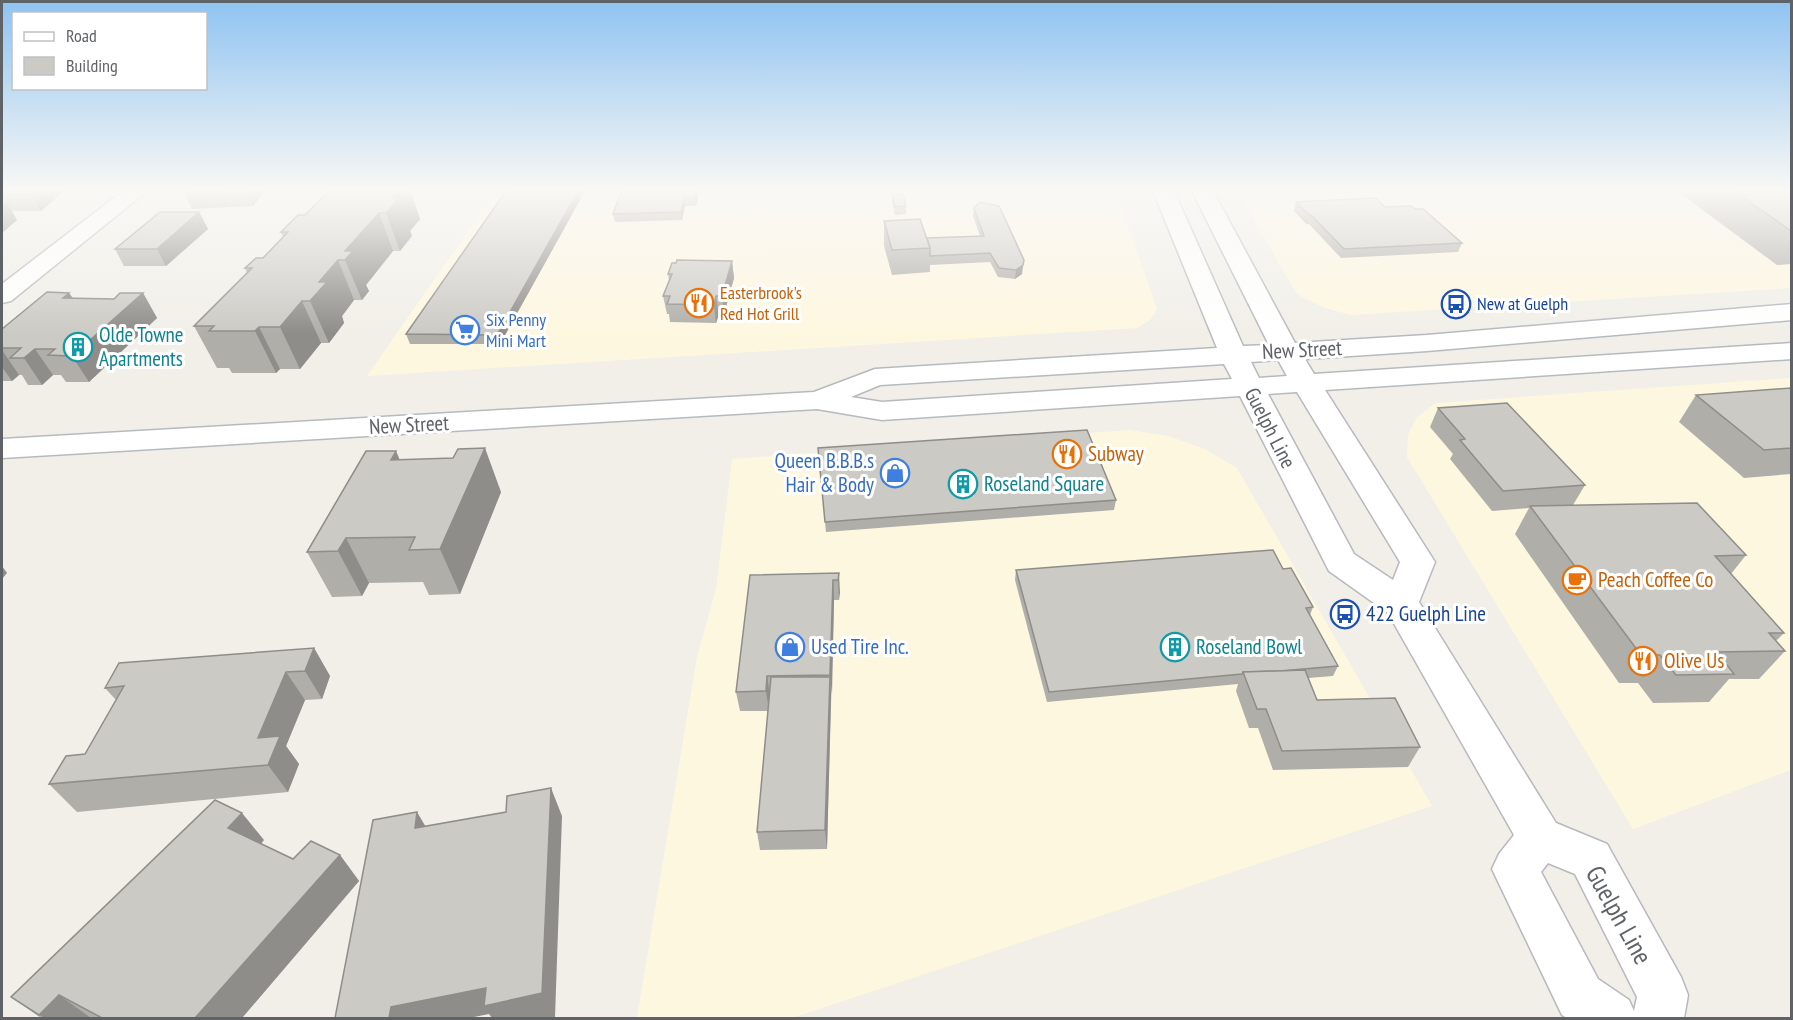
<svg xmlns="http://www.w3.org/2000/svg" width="1793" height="1020" viewBox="0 0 1793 1020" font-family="'PT Sans Narrow',sans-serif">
  <rect width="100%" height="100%" fill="#f1efe8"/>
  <g fill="#fef7e0">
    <path d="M496 191H1116L1157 309 1150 320 1137 328 367 376Z"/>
    <path d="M1237 191H1791V288L1351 315 1325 308 1302 297 1295 291Z"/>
    <path d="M1791 378V770L1633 829 1407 457 1408 435 1417 417 1436 403Z"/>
    <path d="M1130 430 1168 436 1205 449 1237 468 1432 806 792 1018H637L697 657 716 589 732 459Z"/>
  </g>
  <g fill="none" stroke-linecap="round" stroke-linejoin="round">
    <g stroke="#b5b8bc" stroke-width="3">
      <path id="minor" d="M123 191H147L11 301 2 303V284Z"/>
    </g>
    <g stroke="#b6babf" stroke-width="3">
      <path id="secondary" d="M1153 191H1174L1243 346 1269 345 1192 191H1213L1295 343 1427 335 1792 304V320L1427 351 1305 359 1314 374 1792 343V359L1325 390 1435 562 1419 602 1556 823 1607 844 1681 977 1688 995 1684 1018H1567L1562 1015 1492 869 1499 854 1514 835 1388 613 1329 571 1240 396 882 420 817 409 2 458V439L814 392 875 369 1217 348ZM1278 360 1287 376 1259 378 1251 362ZM1224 364 1232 379 882 402 851 397 880 385ZM1297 392 1400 562 1393 580 1354 554 1268 394ZM1548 863 1575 874 1637 997 1634 1011 1629 1000 1598 979 1541 872Z"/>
    </g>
    <use href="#minor" fill="#fff" fill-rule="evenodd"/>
    <use href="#secondary" fill="#fff" fill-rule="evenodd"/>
  </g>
  <g fill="#afaea9">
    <path d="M2 191H64L41 211H12L17 220 2 233Z"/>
    <path d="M186 191H265L253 206 192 209 184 193Z"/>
    <path d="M329 191H410L420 219 410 231 412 236 400 251H393L366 285 369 291 362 300H354L342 316 344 323 329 343H321L300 369H280L276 373H232L229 368H217L194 326 247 273 245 268 263 258 283 237 281 232 305 215Z"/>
    <path d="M506 191H585L500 344H410L406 334Z"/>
    <path d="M621 191H699L696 206H685L682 220 615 222 613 214Z"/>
    <path d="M942 191H1004L942 192Z"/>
    <path d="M1677 191H1791V264L1777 265Z"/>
    <path d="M892 194 906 206V214L895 215 892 203Z"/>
    <path d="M1296 202 1385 207 1462 243 1458 252 1341 258 1309 224H1306L1294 211Z"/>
    <path d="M974 208 1022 274 1015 279 998 277 990 262 930 265V272L892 275 884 246V221L927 238 980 236 973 216Z"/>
    <path d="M199 212 208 229 166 266H124L115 249Z"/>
    <path d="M732 261 734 278 724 314H719L716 323 670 322 669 314H667L663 296 669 281 668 274Z"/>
    <path d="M69 293 73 298 114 299 143 293 157 318 89 382H66L61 375H53L42 385H28L22 375H19L12 381H2V329Z"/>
    <path d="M1791 388V474L1744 478 1679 422 1696 395Z"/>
    <path d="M1438 408 1585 485 1573 505H1562L1746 555 1731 574 1784 633 1776 641 1785 651 1759 679H1729L1709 702 1653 703 1638 683H1619L1515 534 1529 508 1492 511 1450 459 1453 454 1430 427Z"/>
    <path d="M818 448 1116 500 1114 510 826 532Z"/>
    <path d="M400 459 501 492 460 594 429 595 423 582 369 583 362 596 332 597 307 552Z"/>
    <path d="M1283 569 1313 607 1310 615 1338 666 1333 676 1308 678 1317 700 1420 747 1408 767 1273 770 1258 728H1249L1236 691 1238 684 1047 702 1015 580 1016 570Z"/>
    <path d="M839 573V600H834L827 849 760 850 757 832 768 711H740L736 692Z"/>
    <path d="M314 648 330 676 322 699 305 700 286 746 299 764 288 792 77 812 49 784 85 754 116 700 105 688Z"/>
    <path d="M264 840 261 844 293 859 340 855 359 881 242 1018H41L11 997Z"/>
  </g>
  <g fill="#8f8d8a">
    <path d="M35 191H64L41 211 31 194Z"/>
    <path d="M246 191H265L253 206Z"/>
    <path d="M399 191H410L420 219 410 231 412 236 400 251 386 213 392 198Z"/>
    <path d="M578 191H585L500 344 497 335Z"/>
    <path d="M696 191H699L696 206 694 198Z"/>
    <path d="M684 198 685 206 682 220 681 212Z"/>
    <path d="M7 203 17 220 2 233V207Z"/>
    <path d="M199 212 208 229 166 266 157 249Z"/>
    <path d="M379 213 393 251 366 285 369 291 362 300 345 260V251Z"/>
    <path d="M338 260 354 300 342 316 344 323 329 343 310 301 319 282Z"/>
    <path d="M1024 260 1022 274 1015 279 1016 270Z"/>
    <path d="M732 261 734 278 724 314 722 296Z"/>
    <path d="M69 293 85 318 63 298Z"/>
    <path d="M143 293 157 318 89 382 72 356Z"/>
    <path d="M716 296 719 314 716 323 714 305Z"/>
    <path d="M302 301 321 343 300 369 280 327Z"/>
    <path d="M259 327 280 369 276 373 255 331Z"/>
    <path d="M35 349 53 375 42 385 24 358Z"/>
    <path d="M2 350 19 375 12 381 2 367Z"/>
    <path d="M485 448 501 492 460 594 440 549Z"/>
    <path d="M396 451 415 495 391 460Z"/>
    <path d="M346 538 369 583 362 596 338 551Z"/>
    <path d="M2 566 7 573 2 579Z"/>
    <path d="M839 573 840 593 839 600 838 580Z"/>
    <path d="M833 580 834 600 832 695 830 675Z"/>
    <path d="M314 648 330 676 322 699 305 671Z"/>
    <path d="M286 672 305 700 286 746 299 764 288 792 268 765 258 738Z"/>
    <path d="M767 676 770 696 769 711 766 691Z"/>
    <path d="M830 677 831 696 827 849 825 830Z"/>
    <path d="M551 788 562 816 555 1017 550 1018H492L489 1014 469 1018H389L391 1007Z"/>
    <path d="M417 812 433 839 415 828Z"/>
    <path d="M242 813 264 840 250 855 228 828Z"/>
    <path d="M340 855 359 881 242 1018H195Z"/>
    <path d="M59 995 91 1018H45L39 1015Z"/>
  </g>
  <g fill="#cccac5" stroke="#8f8d8a" stroke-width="1.5">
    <path d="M2 191H35L31 194 2 195Z"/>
    <path d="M186 191H225L184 193Z"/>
    <path d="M329 191H399L392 198H399L386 213H379L345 251H353L345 260H338L319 282H327L310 301H302L280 327H259L255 331H209L214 326H194L252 268H245L256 258H263L288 232H281L298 215H305Z"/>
    <path d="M506 191H578L497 335 406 334Z"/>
    <path d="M621 191H696L694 198H684L681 212 613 214Z"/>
    <path d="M1734 191H1791V231Z"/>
    <path d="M892 194H903L906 206 895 207Z"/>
    <path d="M1376 198 1385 207 1411 206 1415 209H1423L1462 243 1344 249 1311 215H1309L1296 202Z"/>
    <path d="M980 202 999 206 1024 260 1023 265 1016 270 999 268 990 253 930 256V248L927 238 984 236 974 208Z"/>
    <path d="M160 212H199L157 249H115Z"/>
    <path d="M920 219 930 248 892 250 884 221Z"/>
    <path d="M677 260 732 261 722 296H716L714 305 667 304 670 296H663L672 274H668L672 263H676Z"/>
    <path d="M47 292 69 293 63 298 114 299 120 293H143L72 356 48 355 55 349H35L24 358H10L21 348H2V329Z"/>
    <path d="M1791 388V448L1764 450 1696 395Z"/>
    <path d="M1507 403 1585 485 1503 491 1460 440 1465 439 1438 408Z"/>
    <path d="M1087 430 1116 500 825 522 818 448Z"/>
    <path d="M485 448 440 549 409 550 415 537 346 538 338 551 307 552 366 451H396L391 460 453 458 458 449Z"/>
    <path d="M1697 503 1746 555 1715 556 1784 633H1769L1785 651 1717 652 1734 674 1676 675 1660 655H1641L1530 506Z"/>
    <path d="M1273 550 1283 569 1291 568 1313 607 1306 608 1338 666 1280 671 1243 672 1242 674 1049 692 1016 570Z"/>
    <path d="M839 573 838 580H833L830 675 767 676 766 691 736 692 750 575Z"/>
    <path d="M314 648 305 671 286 672 258 738 280 736 268 765 49 784 66 756 85 754 124 686 105 688 119 663Z"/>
    <path d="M1305 670 1317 700 1395 698 1420 747 1282 751 1266 709H1257L1243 672Z"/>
    <path d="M771 677H830L825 830 757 832Z"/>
    <path d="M551 788 542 993 484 1006 486 988 391 1007 389 1018H335L373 820 417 812 415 828 506 812 507 796Z"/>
    <path d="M215 800 242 813 228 828 293 859 311 841 340 855 195 1018H102L59 995 39 1015 11 997Z"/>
  </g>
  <linearGradient id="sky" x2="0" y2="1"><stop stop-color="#8fc3f1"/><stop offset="0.57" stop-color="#f9f8f5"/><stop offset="1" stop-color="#f9f8f5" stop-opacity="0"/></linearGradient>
  <rect width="1793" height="334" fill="url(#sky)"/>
  <defs>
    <g id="restaurant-ring" transform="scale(1.5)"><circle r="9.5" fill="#fff" stroke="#e8710a" stroke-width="1.5"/><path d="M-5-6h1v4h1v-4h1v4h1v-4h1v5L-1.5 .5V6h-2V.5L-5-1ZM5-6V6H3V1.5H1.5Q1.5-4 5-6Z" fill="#e8710a"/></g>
    <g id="bus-ring" transform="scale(1.5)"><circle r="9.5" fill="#fff" stroke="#1a4fb4" stroke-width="1.5"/><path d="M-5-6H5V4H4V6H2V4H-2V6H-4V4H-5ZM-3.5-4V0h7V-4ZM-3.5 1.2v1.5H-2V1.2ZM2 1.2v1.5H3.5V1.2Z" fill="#1a4fb4"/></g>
    <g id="supermarket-ring" transform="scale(1.5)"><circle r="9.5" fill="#fff" stroke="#3f7fe0" stroke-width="1.5"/><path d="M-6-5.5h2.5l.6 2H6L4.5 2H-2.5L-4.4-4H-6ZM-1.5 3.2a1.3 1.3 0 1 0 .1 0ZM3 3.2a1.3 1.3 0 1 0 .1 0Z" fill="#3f7fe0"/></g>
    <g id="building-ring" transform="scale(1.5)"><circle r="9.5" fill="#fff" stroke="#0f9aa8" stroke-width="1.5"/><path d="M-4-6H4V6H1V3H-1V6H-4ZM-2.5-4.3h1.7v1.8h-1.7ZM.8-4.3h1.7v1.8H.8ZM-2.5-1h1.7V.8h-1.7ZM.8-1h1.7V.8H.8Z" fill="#0f9aa8"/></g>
    <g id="shop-ring" transform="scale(1.5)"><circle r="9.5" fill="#fff" stroke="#3f7fe0" stroke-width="1.5"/><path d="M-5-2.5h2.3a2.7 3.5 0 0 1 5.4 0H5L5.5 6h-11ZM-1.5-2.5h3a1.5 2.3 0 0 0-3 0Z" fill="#3f7fe0"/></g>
    <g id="cafe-ring" transform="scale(1.5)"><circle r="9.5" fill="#fff" stroke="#e8710a" stroke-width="1.5"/><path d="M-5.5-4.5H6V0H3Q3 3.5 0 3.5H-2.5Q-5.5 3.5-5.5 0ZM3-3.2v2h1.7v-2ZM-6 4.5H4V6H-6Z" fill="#e8710a"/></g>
  </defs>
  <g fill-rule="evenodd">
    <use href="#restaurant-ring" x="699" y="303"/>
    <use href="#bus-ring" x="1456" y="304"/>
    <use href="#supermarket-ring" x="465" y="330"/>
    <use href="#building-ring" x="78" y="347"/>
    <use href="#restaurant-ring" x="1067" y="454"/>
    <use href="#shop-ring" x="895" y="473"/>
    <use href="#building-ring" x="963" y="484"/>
    <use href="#cafe-ring" x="1577" y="580"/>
    <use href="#bus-ring" x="1345" y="614"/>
    <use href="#shop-ring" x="790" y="647"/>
    <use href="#building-ring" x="1175" y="647"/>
    <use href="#restaurant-ring" x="1643" y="661"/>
  </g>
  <g text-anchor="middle" stroke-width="6" stroke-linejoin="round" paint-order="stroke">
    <g font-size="18" fill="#c56008" stroke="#fff" text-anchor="start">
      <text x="720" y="299">Easterbrook's<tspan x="720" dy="21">Red Hot Grill</tspan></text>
    </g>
    <g font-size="18" fill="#164399" stroke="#fff" text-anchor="start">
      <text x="1477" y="310">New at Guelph</text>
    </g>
    <g font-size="18" fill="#366cbe" stroke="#fff" text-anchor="start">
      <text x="486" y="326">Six Penny<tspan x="486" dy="21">Mini Mart</tspan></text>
    </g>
    <g font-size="21" fill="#0d838f" stroke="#fff" text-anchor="start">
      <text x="99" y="342">Olde Towne<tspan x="99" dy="24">Apartments</tspan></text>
      <text x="984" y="491">Roseland Square</text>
      <text x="1196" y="654">Roseland Bowl</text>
    </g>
    <g font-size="21" fill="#5f6368" stroke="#fff">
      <text transform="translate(1302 350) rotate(-3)" y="7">New Street</text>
      <text transform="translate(409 425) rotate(-3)" y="7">New Street</text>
      <text transform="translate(1270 428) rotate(63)" y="7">Guelph Line</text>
    </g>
    <g font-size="21" fill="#c56008" stroke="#fff" text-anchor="start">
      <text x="1088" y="461">Subway</text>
      <text x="1598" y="587">Peach Coffee Co</text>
      <text x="1664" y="668">Olive Us</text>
    </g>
    <g font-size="21" fill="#366cbe" stroke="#fff" text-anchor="end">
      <text x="874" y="468">Queen B.B.B.s<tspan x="874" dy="24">Hair &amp; Body</tspan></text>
      <text x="811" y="654" text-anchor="start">Used Tire Inc.</text>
    </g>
    <g font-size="21" fill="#164399" stroke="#fff" text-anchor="start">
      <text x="1366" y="621">422 Guelph Line</text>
    </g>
    <g font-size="26" fill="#5f6368" stroke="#fff">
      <text transform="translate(1619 915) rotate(61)" y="9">Guelph Line</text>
    </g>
  </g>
  <rect width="1793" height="1020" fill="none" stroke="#5f6368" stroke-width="6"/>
  <rect x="12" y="12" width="195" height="78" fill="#ffffff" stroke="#bfc1c3" stroke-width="1.5"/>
  <rect x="24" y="32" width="30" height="9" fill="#ffffff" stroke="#bfc1c3" stroke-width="1.5"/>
  <text x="66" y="42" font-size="18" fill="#5f6368">Road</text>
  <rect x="24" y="57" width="30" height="18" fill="#cccac5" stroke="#bfc1c3" stroke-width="1.5"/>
  <text x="66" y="72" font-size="18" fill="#5f6368">Building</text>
</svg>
